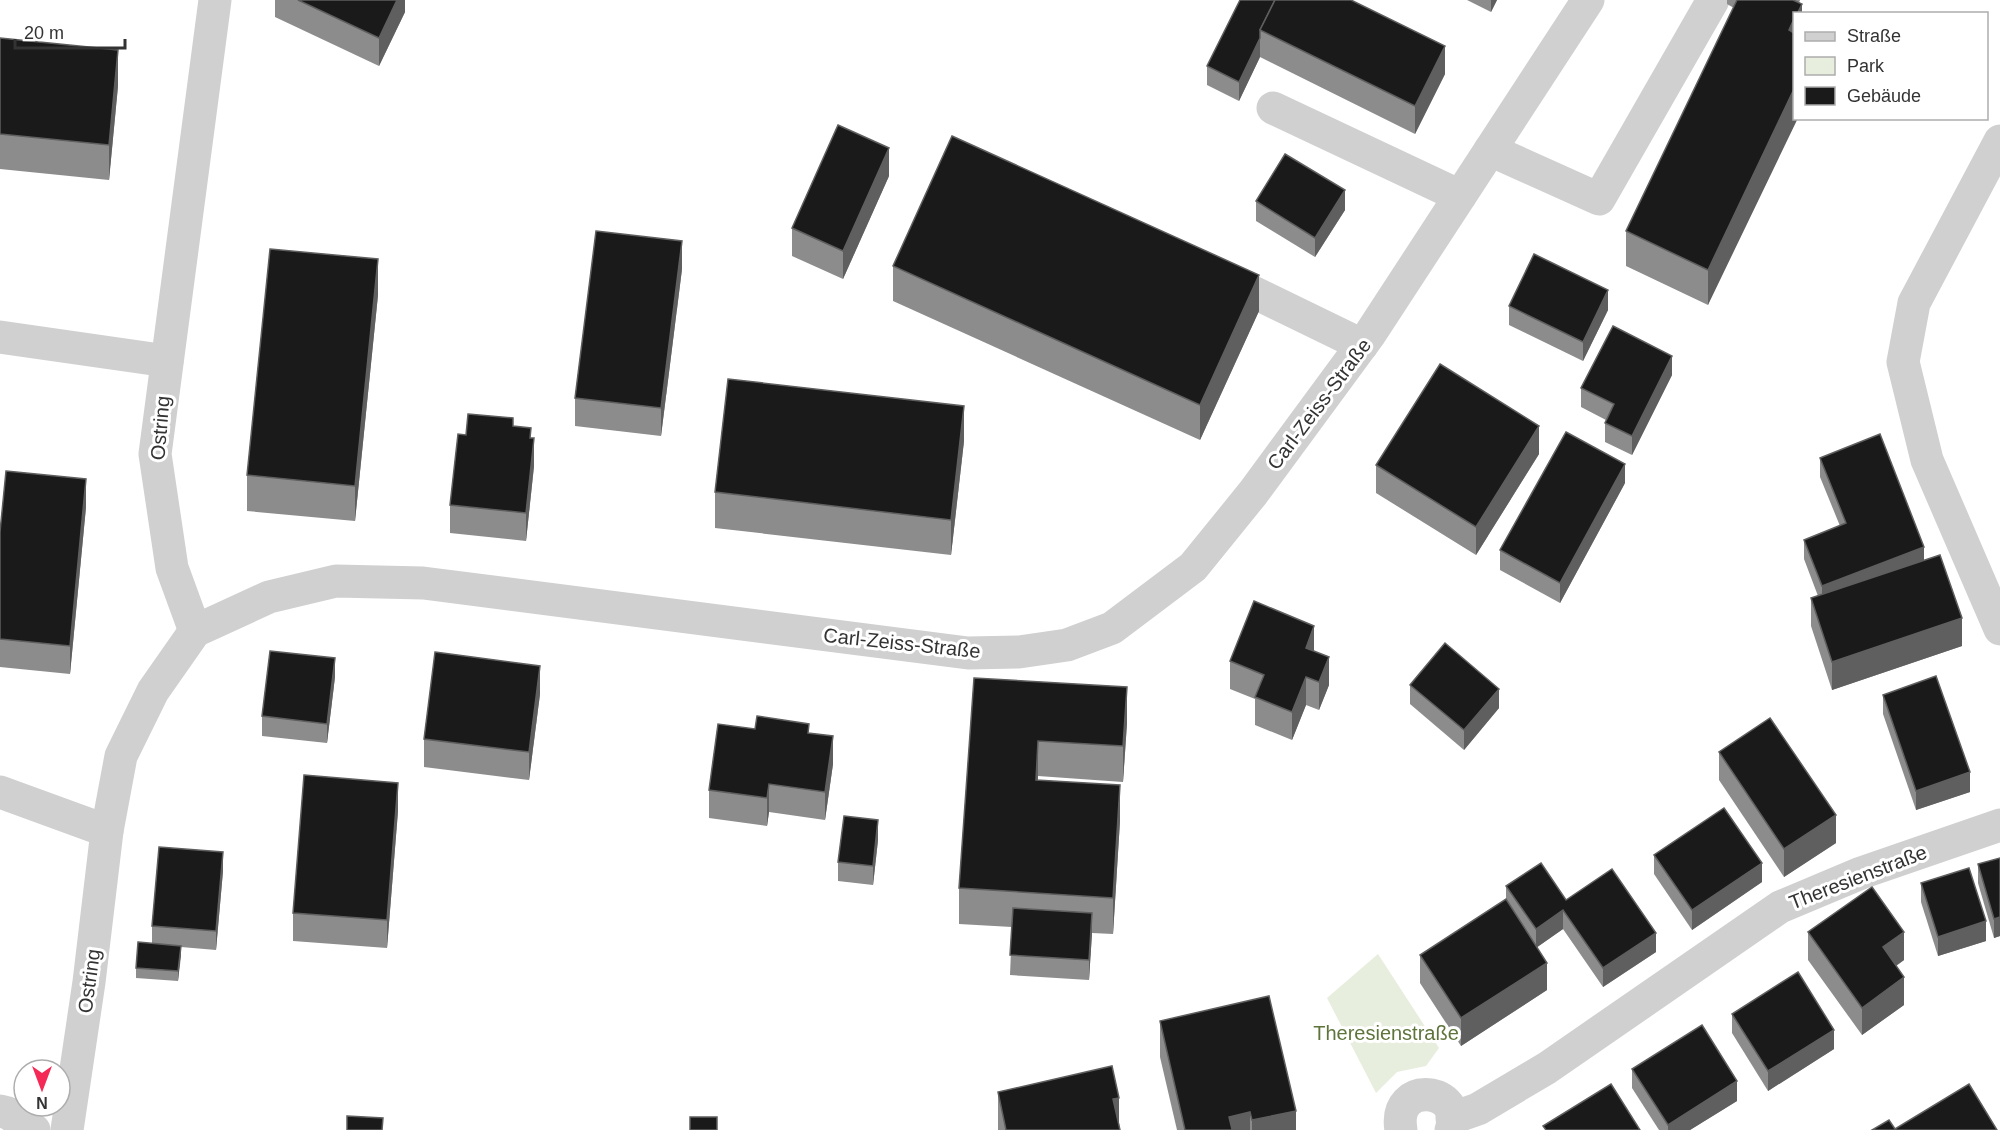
<svg xmlns="http://www.w3.org/2000/svg" width="2000" height="1130" viewBox="0 0 2000 1130" font-family="Helvetica,sans-serif">
  <rect width="100%" height="100%" fill="#fff"/>
  <path fill="#e8eede" d="M1378 954 1439 1048 1426 1066 1397 1072 1376 1093 1327 998Z"/>
  <g fill="none" stroke-linecap="round" stroke-linejoin="round">
    <g stroke="#d0d0d0" stroke-width="33">
      <path d="M1273 108 1460 196"/>
      <path d="M2000 141 1914 303 1903 362 1927 460 2000 629"/>
      <path d="M1490 150 1599 199 1713 0"/>
      <path d="M1218 275 1362 345"/>
      <path d="M0 337 167 361"/>
      <path d="M195 631 172 568 155 454 215 0"/>
      <path d="M0 792 107 831"/>
      <path d="M0 1111 8 1113 34 1130"/>
      <path d="M1452 1118 1478 1109 1547 1068 1780 907 1861 873 2000 825"/>
      <path d="M67 1130 89 982 107 831 121 756 153 691 195 631 269 597 336 581 423 583 968 653 1019 652 1067 645 1112 628 1193 567 1253 493 1370 334 1588 0"/>
      <path d="M1401 1130C1392 1078 1466 1088 1451 1130"/>
    </g>
  </g>
  <g fill="#8c8c8c">
    <path d="M275 0H405V12L379 66 275 17Z"/>
    <path d="M1240 0 1445 74 1415 134 1260 57 1239 101 1207 85V66Z"/>
    <path d="M1467 0H1497L1491 12Z"/>
    <path d="M1727 0H1800L1799 3 1802 14 1708 305 1626 266V231L1734 8 1727 4Z"/>
    <path d="M0 38 118 86 109 180 0 169Z"/>
    <path d="M889 176 843 279 792 256V228Z"/>
    <path d="M1256 201 1345 210 1315 257 1256 221Z"/>
    <path d="M893 266 1259 311 1200 440 893 301Z"/>
    <path d="M682 269 661 436 575 426V398Z"/>
    <path d="M378 295 355 521 247 511V475Z"/>
    <path d="M1509 306 1608 310 1583 361 1509 325Z"/>
    <path d="M1672 375 1632 455 1605 442V423L1606 420 1581 407V388Z"/>
    <path d="M513 426 531 438 534 466 526 541 450 533V505L466 435Z"/>
    <path d="M964 441 951 555 715 528V492Z"/>
    <path d="M1539 454 1476 555 1376 493V465Z"/>
    <path d="M1820 458 1924 560 1962 646 1832 690 1811 626V598L1818 596 1804 559V540L1840 526 1820 477Z"/>
    <path d="M1625 483 1560 603 1500 570V550Z"/>
    <path d="M86 507 70 674 0 667V532Z"/>
    <path d="M1314 651 1329 685 1319 710 1306 705 1292 740 1255 725V699L1230 689V661Z"/>
    <path d="M335 677 327 743 262 736V716Z"/>
    <path d="M974 678 1127 723 1123 782 1038 776V780L1120 821 1113 934 1092 933 1089 980 1010 975 1012 927 959 924V888Z"/>
    <path d="M1410 685 1499 708 1464 750 1410 704Z"/>
    <path d="M540 694 529 780 424 767V739Z"/>
    <path d="M1883 695 1970 792 1916 810 1883 714Z"/>
    <path d="M755 729 809 733 833 764 825 820 769 812 767 826 709 818V790Z"/>
    <path d="M1719 752 1836 843 1784 877 1719 780Z"/>
    <path d="M398 811 387 948 293 941V913Z"/>
    <path d="M878 840 873 885 838 881V862Z"/>
    <path d="M1654 855 1762 882 1692 930 1654 874Z"/>
    <path d="M2000 858V936L1994 938 1978 883V864Z"/>
    <path d="M223 871 216 950 181 947 178 981 136 978V968L152 943V926Z"/>
    <path d="M1921 883 1986 941 1938 956 1921 902Z"/>
    <path d="M1506 886 1566 900 1656 952 1603 987 1563 929 1537 947 1547 990 1461 1046 1420 983V955L1506 899Z"/>
    <path d="M1808 932 1904 960 1896 966 1904 1005 1862 1035 1808 960Z"/>
    <path d="M1732 1014 1834 1049 1768 1091 1732 1033Z"/>
    <path d="M1160 1021 1296 1130H1177L1160 1057Z"/>
    <path d="M1632 1069 1737 1101 1690 1130H1659L1632 1088Z"/>
    <path d="M998 1092 1119 1123 1120 1130H998Z"/>
  </g>
  <g fill="#5f5f5f">
    <path d="M397 0H405V12L379 66V38Z"/>
    <path d="M1491 0H1497L1491 12Z"/>
    <path d="M1802 4V14H1797Z"/>
    <path d="M1794 19V55L1789 30Z"/>
    <path d="M1260 38V57L1239 101V82Z"/>
    <path d="M1445 46V74L1415 134V106Z"/>
    <path d="M118 50V86L109 180V145Z"/>
    <path d="M1794 89V118H1798L1708 305V270Z"/>
    <path d="M889 148V176L843 279V251Z"/>
    <path d="M1345 190V210L1315 257V238Z"/>
    <path d="M682 241V269L661 436V408Z"/>
    <path d="M378 259V295L355 521V486Z"/>
    <path d="M1259 275V311L1200 440V405Z"/>
    <path d="M1608 290V310L1583 361V342Z"/>
    <path d="M1672 356V375L1632 455V436Z"/>
    <path d="M964 406V441L951 555V520Z"/>
    <path d="M1539 426V454L1476 555V527Z"/>
    <path d="M534 438V466L526 541V513Z"/>
    <path d="M1625 464V483L1560 603V583Z"/>
    <path d="M86 479V507L70 674V646Z"/>
    <path d="M1924 547V566L1822 606V586Z"/>
    <path d="M1962 618V646L1832 690V662Z"/>
    <path d="M1314 626V654L1306 648Z"/>
    <path d="M1329 657V685L1319 710V682Z"/>
    <path d="M335 658V677L327 743V724Z"/>
    <path d="M540 666V694L529 780V752Z"/>
    <path d="M1306 677V705L1292 740V712Z"/>
    <path d="M1127 687V723L1123 782V746Z"/>
    <path d="M1499 689V708L1464 750V730Z"/>
    <path d="M833 736V764L825 820V792Z"/>
    <path d="M1038 741V776L1036 815V780Z"/>
    <path d="M1970 772V792L1916 810V791Z"/>
    <path d="M398 783V811L387 948V920Z"/>
    <path d="M769 784V812L767 826V798Z"/>
    <path d="M1120 785V821L1113 934V898Z"/>
    <path d="M1836 815V843L1784 877V849Z"/>
    <path d="M878 820V840L873 885V866Z"/>
    <path d="M223 852V871L216 950V931Z"/>
    <path d="M1762 863V882L1692 930V910Z"/>
    <path d="M1563 910V929L1536 948V929Z"/>
    <path d="M1092 913V933L1089 980V960Z"/>
    <path d="M2000 917V936L1994 938V919Z"/>
    <path d="M1986 921V941L1938 956V937Z"/>
    <path d="M1904 932V960L1883 975V947Z"/>
    <path d="M1656 933V952L1603 987V968Z"/>
    <path d="M181 946V956L178 981V971Z"/>
    <path d="M1547 963V990L1461 1046V1018Z"/>
    <path d="M1904 977V1005L1862 1035V1008Z"/>
    <path d="M1834 1030V1049L1768 1091V1071Z"/>
    <path d="M1737 1081V1101L1690 1130H1668V1125Z"/>
    <path d="M1119 1098V1130L1113 1099Z"/>
    <path d="M1296 1111V1130H1252V1120Z"/>
    <path d="M1250 1112V1130H1229V1117Z"/>
  </g>
  <g fill="#1a1a1a" stroke="#5f5f5f" stroke-width="1.5">
    <path d="M298 0H397L379 38Z"/>
    <path d="M1240 0H1275L1260 30V38L1239 82 1207 66Z"/>
    <path d="M1275 0H1351L1445 46 1415 106 1260 30Z"/>
    <path d="M1737 0H1793L1802 4 1797 14H1794V19L1789 30 1794 33V89L1708 270 1626 231Z"/>
    <path d="M0 38 118 50 109 145 0 134Z"/>
    <path d="M838 125 889 148 843 251 792 228Z"/>
    <path d="M952 136 1259 275 1200 405 893 266Z"/>
    <path d="M1285 154 1345 190 1315 238 1256 201Z"/>
    <path d="M596 231 682 241 661 408 575 398Z"/>
    <path d="M270 249 378 259 355 486 247 475Z"/>
    <path d="M1534 254 1608 290 1583 342 1509 306Z"/>
    <path d="M1613 326 1672 356 1632 436 1605 423 1614 404 1581 388Z"/>
    <path d="M1440 364 1539 426 1476 527 1376 465Z"/>
    <path d="M728 379 964 406 951 520 715 492Z"/>
    <path d="M468 414 513 418V426L531 428 530 438H534L526 513 450 505 458 434 466 435Z"/>
    <path d="M1566 432 1625 464 1560 583 1500 550Z"/>
    <path d="M1880 434 1924 547 1822 586 1804 540 1846 523 1820 458Z"/>
    <path d="M6 471 86 479 70 646 0 639V532Z"/>
    <path d="M1940 555 1962 618 1832 662 1811 598Z"/>
    <path d="M1254 601 1314 626 1306 648 1329 657 1319 682 1306 677 1292 712 1255 697 1264 675 1230 661Z"/>
    <path d="M1445 643 1499 689 1464 730 1410 685Z"/>
    <path d="M270 651 335 658 327 724 262 716Z"/>
    <path d="M435 652 540 666 529 752 424 739Z"/>
    <path d="M1936 676 1970 772 1916 791 1883 695Z"/>
    <path d="M974 678 1127 687 1123 746 1038 741 1036 780 1120 785 1113 898 959 888Z"/>
    <path d="M757 716 809 724 808 733 833 736 825 792 769 784 767 798 709 790 718 724 755 729Z"/>
    <path d="M1770 718 1836 815 1784 849 1719 752Z"/>
    <path d="M304 775 398 783 387 920 293 913Z"/>
    <path d="M1724 808 1762 863 1692 910 1654 855Z"/>
    <path d="M844 816 878 820 873 866 838 862Z"/>
    <path d="M159 847 223 852 216 931 152 926Z"/>
    <path d="M2000 858V917L1994 919 1978 864Z"/>
    <path d="M1541 863 1566 900 1612 869 1656 933 1603 968 1563 910 1536 929 1506 886Z"/>
    <path d="M1969 868 1986 921 1938 937 1921 883Z"/>
    <path d="M1872 887 1904 932 1883 947 1904 977 1862 1008 1808 932Z"/>
    <path d="M1506 899 1547 963 1461 1018 1420 955Z"/>
    <path d="M1013 908 1092 913 1089 960 1010 955Z"/>
    <path d="M138 942 181 946 178 971 136 968Z"/>
    <path d="M1798 972 1834 1030 1768 1071 1732 1014Z"/>
    <path d="M1269 996 1296 1111 1252 1120 1250 1112 1229 1117 1232 1129 1233 1130H1185L1160 1021Z"/>
    <path d="M1702 1025 1737 1081 1668 1125 1632 1069Z"/>
    <path d="M1112 1066 1119 1098 1113 1099 1120 1130H1006L998 1092Z"/>
    <path d="M1611 1084 1640 1130H1546L1543 1126Z"/>
    <path d="M1969 1084 1997 1130H1872L1889 1120 1895 1129Z"/>
    <path d="M347 1116 383 1118 382 1130H347Z"/>
    <rect x="690" y="1117" width="27" height="13"/>
  </g>
  <g text-anchor="middle" stroke-width="6" stroke-linejoin="round" paint-order="stroke">
    <g font-size="20" fill="#333" stroke="#fff">
      <text transform="translate(1319 404) rotate(-53)" y="7">Carl-Zeiss-Straße</text>
      <text transform="translate(160 428) rotate(-85)" y="7">Ostring</text>
      <text transform="translate(902 643) rotate(6)" y="7">Carl-Zeiss-Straße</text>
      <text transform="translate(1858 877) rotate(-21)" y="7">Theresienstraße</text>
      <text transform="translate(89 981) rotate(-82)" y="7">Ostring</text>
    </g>
    <g font-size="20" fill="#5e743b" stroke="#fff">
      <text x="1386" y="1040">Theresienstraße</text>
    </g>
  </g>
  <rect x="1793" y="12" width="195" height="108" fill="#ffffff" stroke="#adadad" stroke-width="1.5"/>
  <rect x="1805" y="32" width="30" height="9" fill="#d0d0d0" stroke="#adadad" stroke-width="1.5"/>
  <text x="1847" y="42" font-size="18" fill="#333333">Straße</text>
  <rect x="1805" y="57" width="30" height="18" fill="#e8eede" stroke="#adadad" stroke-width="1.5"/>
  <text x="1847" y="72" font-size="18" fill="#333333">Park</text>
  <rect x="1805" y="87" width="30" height="18" fill="#1a1a1a" stroke="#adadad" stroke-width="1.5"/>
  <text x="1847" y="102" font-size="18" fill="#333333">Gebäude</text>
  <g transform="translate(42 1088) rotate(180)"><circle r="28" fill="#ffffff" stroke="#adadad" stroke-width="1.5"/>
  <path d="M0-4.5L10 22L0 15L-10 22Z" fill="#f52955"/>
  <text y="-9" font-size="16" font-weight="bold" text-anchor="middle" fill="#333333">N</text>
  </g>
  <path d="M15 39v9h110v-9" fill="none" stroke="#333333" stroke-width="3"/>
  <text x="24" y="39" font-size="18" fill="#333333" stroke="#ffffff" stroke-width="4.5" paint-order="stroke">20 m</text>
</svg>
